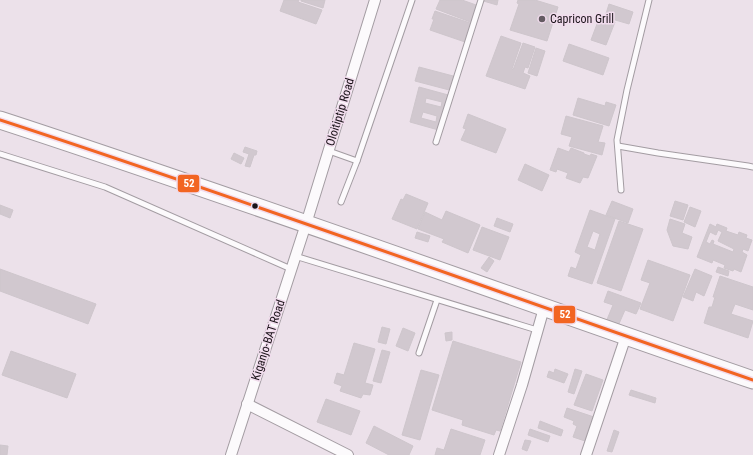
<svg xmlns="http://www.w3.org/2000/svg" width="753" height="455" viewBox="0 0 753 455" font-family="'Roboto Condensed',sans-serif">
  <rect width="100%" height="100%" fill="#ece1ea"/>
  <g fill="#d1c8cf" stroke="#cec6cc" fill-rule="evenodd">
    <path d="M284 0H299L298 2 322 10 316 24 280 11Z"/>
    <path d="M301 0H325L323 8 301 1Z"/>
    <path d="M440 0H462L479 6 473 23 436 9Z"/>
    <path d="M480 0H498L497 5Z"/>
    <path d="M518 0H535L558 7 547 41 510 30 519 4 517 3Z"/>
    <path d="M609 4 633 12 629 24 605 17Z"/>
    <path d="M435 11 473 24 470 33H468L465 42 430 30 434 19H432Z"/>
    <path d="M600 16 615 22 606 45 591 40Z"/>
    <path d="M501 36 521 43 512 69 513 70 523 43 535 47 528 68 525 67 523 73 530 76 525 89 486 76Z"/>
    <path d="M569 44 609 58 603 75 563 61Z"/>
    <path d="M536 48 545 51 537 76 528 73Z"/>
    <path d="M419 67 457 77 453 91 415 81Z"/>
    <path d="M419 87 452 96 442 131 410 122ZM426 98 442 102 441 107 425 103ZM423 112 437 116 436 122 421 118Z"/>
    <path d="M578 98 605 106 606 102 616 105 609 126 573 115Z"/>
    <path d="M468 114 506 129 496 153 461 140 466 129 463 128Z"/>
    <path d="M566 116 603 126 598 142 605 143 602 155 569 146 572 137 561 134Z"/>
    <path d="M245 147 257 151 256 155H254L250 167 245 166 249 154 243 152Z"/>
    <path d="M558 148 569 152 571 148 584 153V154L590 156 591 154 597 156 588 178 583 177 580 183 566 178 568 173 557 169 556 172 550 170Z"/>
    <path d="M234 153 244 158 241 164 231 159Z"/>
    <path d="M525 164 549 175 542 191 518 180Z"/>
    <path d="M406 194 428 203 417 229 392 219 401 199 403 200Z"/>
    <path d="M612 201 633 209 628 223 606 215Z"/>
    <path d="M675 201 688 205 683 220 670 216Z"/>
    <path d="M0 205 13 210 10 218 0 214Z"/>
    <path d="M690 207 701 211 695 227 684 222Z"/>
    <path d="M590 210 615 219 592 284 568 276 571 267 576 269 581 255 575 252ZM593 231 600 234 595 250 587 247Z"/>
    <path d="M446 211 480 225 468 253 442 242 444 239 418 229 425 212 442 220Z"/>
    <path d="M497 218 513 224 510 232 494 226Z"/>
    <path d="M670 219 685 224 682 233 692 237 688 249 673 246 667 230Z"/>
    <path d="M619 221 643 229 621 291 597 283Z"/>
    <path d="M710 224 716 227 717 224 727 228 726 231 738 235 739 232 747 235 746 238 752 240 748 251 743 249 742 252 747 255 741 272 734 269 733 271 724 268 725 265 713 260 712 263 697 257ZM718 230 722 232 718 241 734 249 733 252 713 244 714 241 712 240 710 244 706 242 710 232 716 235Z"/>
    <path d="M482 227 509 237 500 260 473 250Z"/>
    <path d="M417 232 430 236 428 242 415 238Z"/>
    <path d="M489 257 494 261 487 272 481 268Z"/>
    <path d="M648 260 690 275 673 321 640 309 650 283 641 280Z"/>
    <path d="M718 267 729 271 728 276 716 272Z"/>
    <path d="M0 269 96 304 88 324 0 291Z"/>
    <path d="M695 269 712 276 704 296 696 292 693 301 683 297Z"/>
    <path d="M720 276 753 287V310L735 304 731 314 753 321 748 338 704 323 709 307H712L715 297H713Z"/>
    <path d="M608 291 641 303 636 314 625 310 618 326 606 322 613 305 604 302Z"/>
    <path d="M382 327 390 329 386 344 378 342Z"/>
    <path d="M403 328 415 333 408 351 396 346Z"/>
    <path d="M452 332V340L446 341 445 333Z"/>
    <path d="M453 341 521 362 500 431 496 430 494 435 462 425 463 420 432 410Z"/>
    <path d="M354 343 375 349 365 383 373 385 370 395 363 394 361 398 340 391 342 386 334 383 337 373 344 375Z"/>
    <path d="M382 350 390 352 381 383 373 381Z"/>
    <path d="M11 351 76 374 67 398 2 375Z"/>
    <path d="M555 369 568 374 564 383 547 377 549 371 554 373Z"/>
    <path d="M575 369 582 371 574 394 568 392Z"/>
    <path d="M421 370 439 375 420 440 402 435Z"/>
    <path d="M586 374 603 380 592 411 574 405Z"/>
    <path d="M631 390 656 398 655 403 629 395Z"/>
    <path d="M326 399 360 411 351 435 317 422Z"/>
    <path d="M567 408 594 417 585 441 573 437 577 426 573 424 574 421 564 417Z"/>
    <path d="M540 421 563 430 561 436 538 428Z"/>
    <path d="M374 426 413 446 409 455H389L366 443Z"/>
    <path d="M451 429 485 440 480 455H435L437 448 444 450Z"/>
    <path d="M530 429 550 436 548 442 528 435Z"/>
    <path d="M614 430 619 432 612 452 607 451Z"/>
    <path d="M525 440 531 441 527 451 522 449Z"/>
    <path d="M0 445 8 446 7 455H0Z"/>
  </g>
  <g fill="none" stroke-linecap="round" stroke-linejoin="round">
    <g stroke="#a39ca2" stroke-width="7">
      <g id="service">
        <path d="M436 142 481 0"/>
        <path d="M618 146 658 153 748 166 753 167"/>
        <path d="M329 151 357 161"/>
        <path d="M0 154 105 187 291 269"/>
        <path d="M621 190 617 140 627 90 649 0"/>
        <path d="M341 202 357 161 412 0"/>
        <path d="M295 256 537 330"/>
        <path d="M419 353 437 300"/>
      </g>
    </g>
    <g stroke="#a39ca2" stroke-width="12">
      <g id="minor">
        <path d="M247 404 348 455"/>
        <path d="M231 455 306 224 375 0"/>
        <path d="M499 455 522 385 544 308"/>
        <path d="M586 455 626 336"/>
      </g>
    </g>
    <g stroke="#a39ca2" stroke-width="19">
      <path id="trunk" d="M0 120C252 202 502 294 753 380"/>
    </g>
    <use href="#service" stroke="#fcfafc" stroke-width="5"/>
    <use href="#minor" stroke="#fcfafc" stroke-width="10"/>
    <use href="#trunk" stroke="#fcfafc" stroke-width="17"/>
    <g stroke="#f1dced" stroke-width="6">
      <path id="bus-1" d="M0 120C252 202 502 294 753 380"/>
    </g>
    <use href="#bus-1" stroke="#f26522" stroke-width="3"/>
  </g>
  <circle fill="#645b62" stroke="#f1dced" stroke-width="1.5" cx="542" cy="19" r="4"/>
  <circle fill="#1a1319" stroke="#f1dced" stroke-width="1.5" cx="255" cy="206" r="3.5"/>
  <g text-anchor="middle" stroke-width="3" stroke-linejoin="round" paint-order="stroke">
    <g font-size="12" fill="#1a1319" stroke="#f1dced" text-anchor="start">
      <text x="550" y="23">Capricon Grill</text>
    </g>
    <g font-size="12" fill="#1a1319" stroke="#f1dced">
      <text transform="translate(340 112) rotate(-73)" y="4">Oloitiptip Road</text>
      <text transform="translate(268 340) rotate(-72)" y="4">Kiganjo-BAT Road</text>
    </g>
  </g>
  <g stroke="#f1dced" stroke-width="1.5">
    <rect x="177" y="174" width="23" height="19" rx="4" fill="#f26522"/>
    <rect x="553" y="305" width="23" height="19" rx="4" fill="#f26522"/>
  </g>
  <g font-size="11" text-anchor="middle" font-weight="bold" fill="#fff">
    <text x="189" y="187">52</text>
    <text x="565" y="318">52</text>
  </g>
</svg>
